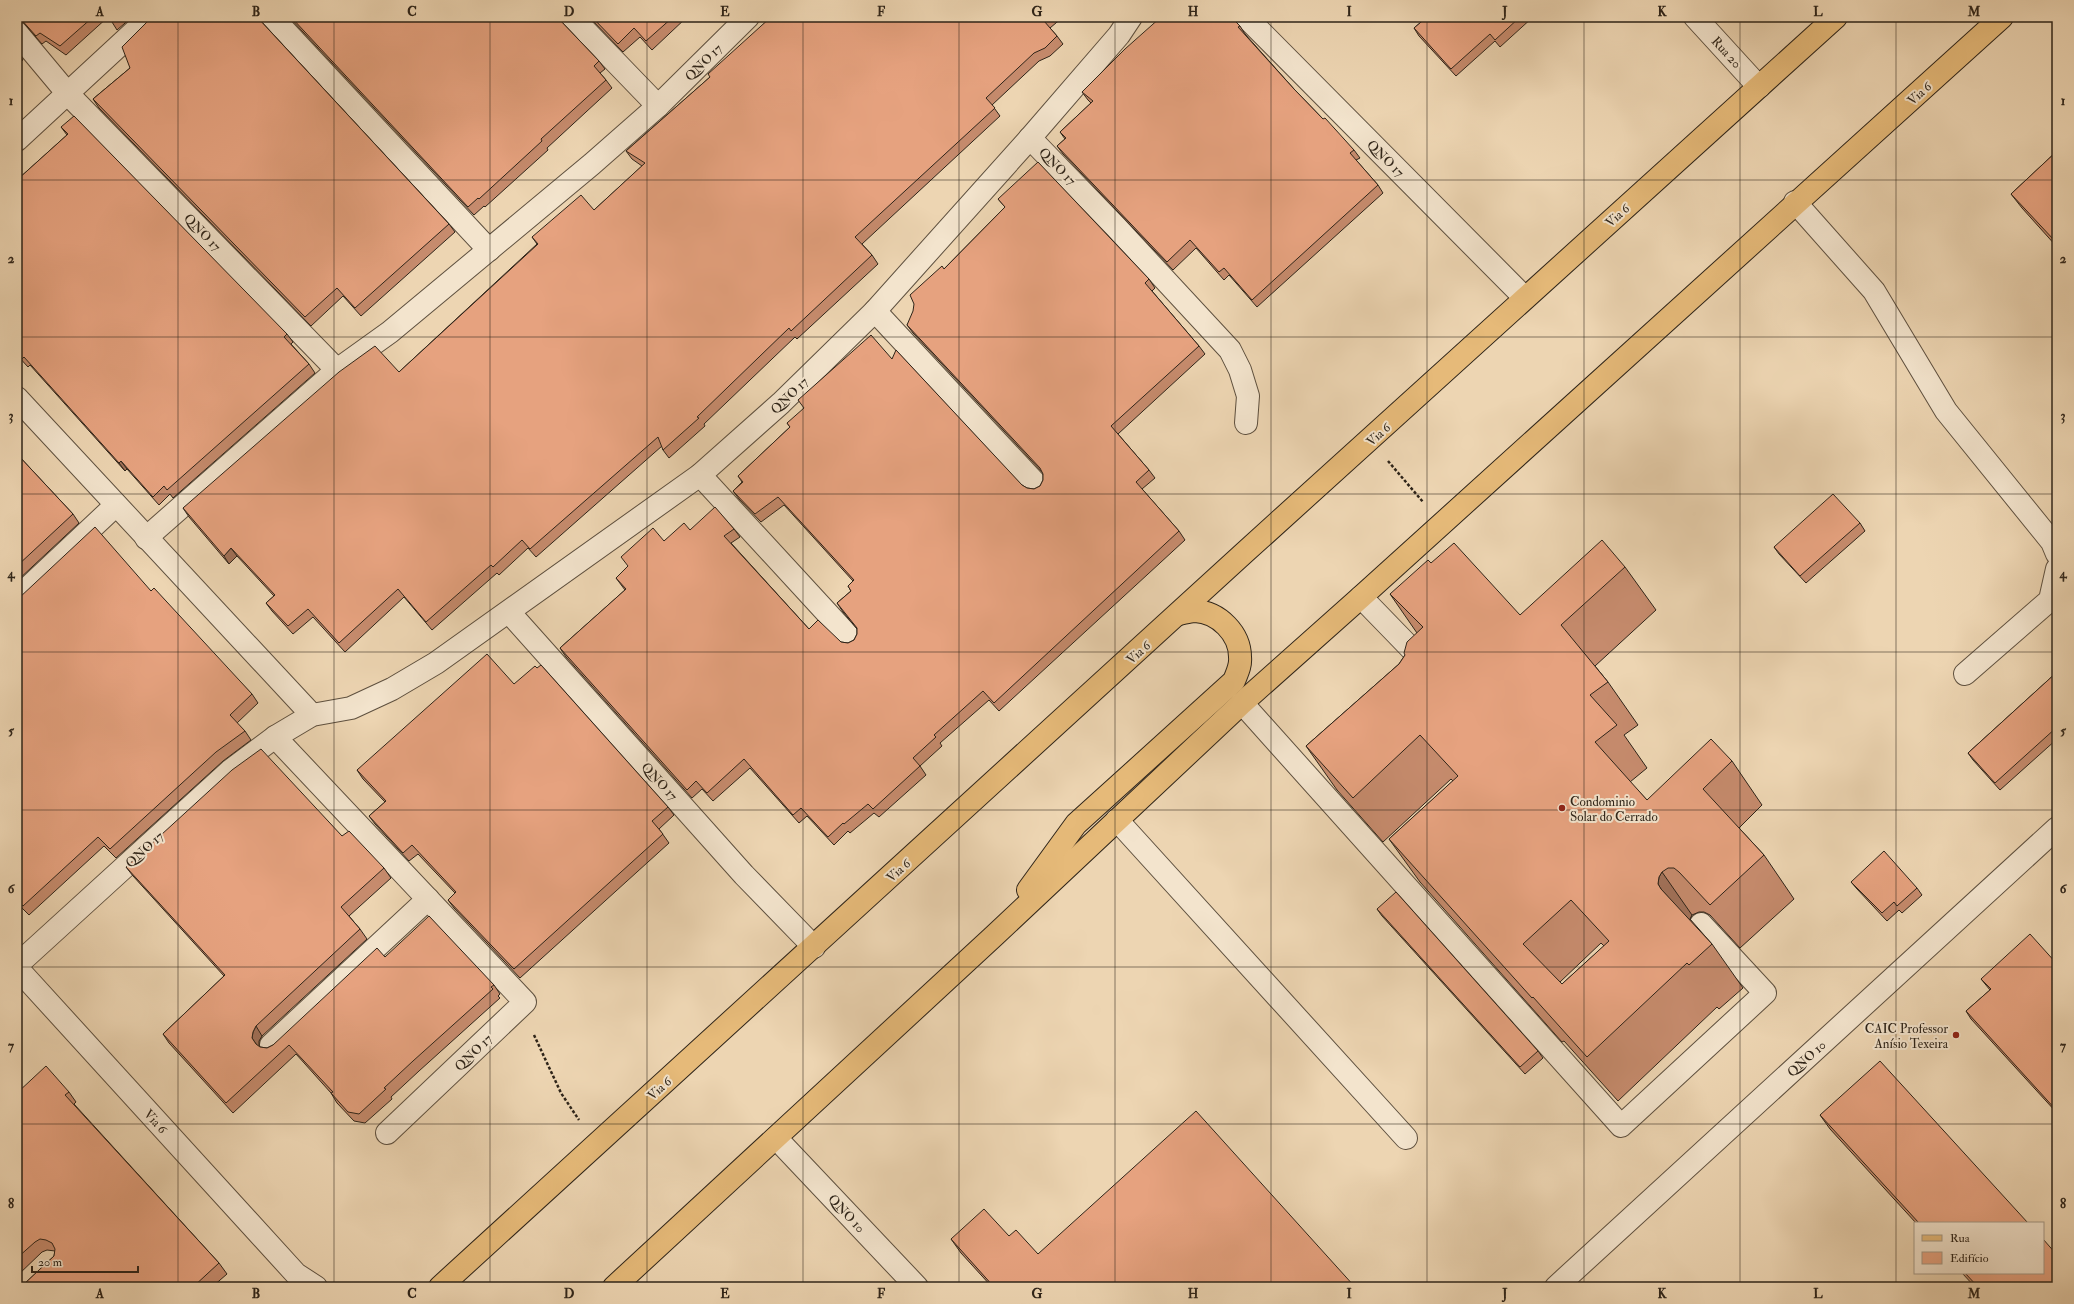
<svg xmlns="http://www.w3.org/2000/svg" width="2074" height="1304" viewBox="0 0 2074 1304" font-family="'IM FELL Double Pica',serif">
  <rect width="100%" height="100%" fill="#edd5b2"/>
  <filter id="stains"><feTurbulence type="fractalNoise" baseFrequency=".005" numOctaves="4"/><feColorMatrix values="0 0 0 0 .2 0 0 0 0 .09 0 0 0 0 .02 0 0 0 .5 -.17"/></filter>
  <radialGradient id="worn" r=".72"><stop offset=".6" stop-color="#630" stop-opacity="0"/><stop offset="1" stop-color="#630" stop-opacity=".3"/></radialGradient>
  <g fill="none" stroke-linecap="round" stroke-linejoin="round">
    <g stroke="#5e503f" stroke-width="24">
      <g id="minor">
        <path d="M272 17 489 250"/>
        <path d="M572 17 658 106"/>
        <path d="M1246 17 1525 298"/>
        <path d="M1695 17 1759 87"/>
        <path d="M17 33 68 94 337 370"/>
        <path d="M1030 138 1116 227 1230 350 1240 370 1248 396 1246 423"/>
        <path d="M17 140 150 17"/>
        <path d="M1795 202 1874 291 1946 411 2052 542 2057 554"/>
        <path d="M875 311 1037 485"/>
        <path d="M17 398 312 715"/>
        <path d="M700 475 851 639"/>
        <path d="M146 538 337 370 390 332 592 164 658 106 748 17"/>
        <path d="M1361 597 1427 665"/>
        <path d="M17 598 116 505"/>
        <path d="M509 612 744 875 814 947"/>
        <path d="M1965 674 2050 600 2057 569"/>
        <path d="M1242 703 1621 1126 1765 993 1701 924"/>
        <path d="M275 737 525 1002 387 1133"/>
        <path d="M1117 820 1406 1138"/>
        <path d="M17 965 231 770 275 737 312 715 351 708 392 689 436 663 700 475 781 403 875 311 1030 138 1119 35 1131 17"/>
        <path d="M17 968 296 1274 316 1287"/>
        <path d="M271 1045 428 899"/>
        <path d="M776 1138 917 1287"/>
        <path d="M1556 1287 2057 828"/>
      </g>
    </g>
    <g stroke="#2e2419" stroke-width="24">
      <g id="major">
        <path d="M1028 890 1076 824 1234 681C1237 673 1241 666 1240 657 1240 634 1219 612 1195 611 1190 611 1184 613 1179 614"/>
        <path d="M440 1287 1244 553 1836 17"/>
        <path d="M614 1287 995 935 1242 703 1361 597 2002 17"/>
      </g>
    </g>
    <g stroke="#2e2419" stroke-width="2.5" stroke-dasharray="3 2" stroke-linecap="butt">
      <path d="M1388 461 1423 502"/>
      <path d="M534 1035 561 1093 579 1120"/>
    </g>
    <use href="#minor" stroke="#f3e4cd" stroke-width="22"/>
    <use href="#major" stroke="#e6ba79" stroke-width="22"/>
  </g>
  <g fill="#c68b6d" stroke="#2e2419" fill-rule="evenodd">
    <path d="M17 17H108L66 55 46 41 42 44 22 21H17Z"/>
    <path d="M110 17H132L117 30 112 22Z"/>
    <path d="M152 17H260V20L449 224 455 232 361 316 343 296 311 326 99 108 93 99 130 68Z"/>
    <path d="M289 17H560V20L599 61 605 69 600 73 606 80 612 88 547 148 548 150 485 207 484 206 474 215Z"/>
    <path d="M589 17H687L652 50 640 37 623 52Z"/>
    <path d="M771 17H1063L1050 28 1057 36 1063 44 1050 56 1039 61 992 105 1000 116 862 244 872 255 878 264 797 339 795 337 704 424 705 426 669 458 663 450 662 446 536 557 528 548 499 575 497 573 432 630 404 597 345 652 313 617 293 634 272 611 266 603 274 596 237 556 229 564 189 517 183 508 399 372 537 244 532 237 594 210 642 166 632 159 626 151 710 77Z"/>
    <path d="M1427 17H1533L1500 47 1495 41 1456 76 1419 36 1414 28Z"/>
    <path d="M1234 19 1235 21 1240 26 1245 34 1294 89 1323 119 1354 150 1360 158 1356 160 1378 185 1383 193 1257 307 1229 275 1224 280 1196 248 1173 270 1063 154 1057 146 1065 139 1060 132 1091 103 1088 100 1082 92Z"/>
    <path d="M17 51 23 60 17 65Z"/>
    <path d="M61 127 287 334 293 342 291 344 309 364 315 373 173 498 170 494 159 505 127 469 125 471 30 365 28 367 17 355V180L67 135Z"/>
    <path d="M2057 151V247L2022 208 2011 194Z"/>
    <path d="M998 199 1149 279 1155 288 1152 291 1199 346 1205 354 1118 434 1149 470 1155 478 1142 489 1179 531 1185 540 999 711 989 700 940 743 942 746 920 766 926 775 879 817 874 813 850 833 848 831 834 845 807 816 799 823 750 768 713 801 702 789 692 798 566 657 560 648 625 590 616 578 664 541 690 530 734 529 740 537 731 543 809 629 841 642 848 643 854 640 857 634V629L843 612 837 603 851 591 848 586 853 581 784 505 761 522 739 499 733 491 742 482 738 476 790 427 787 423 892 359 1022 485 1027 488 1034 489 1040 486 1043 480V473L913 333 907 325 944 269 1005 207Z"/>
    <path d="M17 454 73 514 79 523 17 581Z"/>
    <path d="M1860 523 1865 531 1806 583 1779 554 1774 547Z"/>
    <path d="M1625 567 1656 610 1595 666 1608 682 1638 725 1624 735 1647 768 1630 782 1647 800 1732 761 1762 805 1739 828 1764 855 1794 899 1740 948 1710 915 1704 912H1699L1692 915 1690 919 1712 944 1743 988 1719 1009 1717 1007 1618 1101 1564 1041 1562 1042 1420 882 1389 839 1453 781 1451 779 1383 842 1337 790 1306 746 1399 664 1405 655 1417 633 1390 594 1520 615ZM1601 943 1604 946 1562 984 1560 982Z"/>
    <path d="M151 591 252 694 258 703 237 723 245 731 251 740 223 761 116 858 104 846 29 915 17 903V600Z"/>
    <path d="M2057 672V739L2000 790 1973 760 1968 753Z"/>
    <path d="M514 684 668 807 674 815 659 829 669 843 520 978 454 908 448 900 455 893 418 854 409 861 375 824 369 816 385 802 363 779 357 770Z"/>
    <path d="M342 836 384 868 391 878 349 916 360 929 367 939 262 1036 259 1041V1046L260 1047 267 1048 273 1045 385 957 494 985 500 994 498 996 500 998 419 1071 391 1097 392 1099 365 1123 354 1121 337 1103 331 1093 296 1054 233 1113 169 1043 163 1034 224 976 133 876 126 867Z"/>
    <path d="M1851 882 1917 888 1922 895 1902 913 1899 910 1887 921 1857 889Z"/>
    <path d="M1377 909 1538 1051 1543 1058 1525 1074 1382 916Z"/>
    <path d="M2057 964V1113L1971 1019 1966 1011 1990 990 1981 979Z"/>
    <path d="M69 1092 76 1102 74 1104 219 1263 227 1274 212 1287H19L22 1286 54 1256 55 1251 47 1250 42 1252 17 1276V1093Z"/>
    <path d="M1820 1115 2028 1223H1916L1830 1129Z"/>
    <path d="M1009 1236 1038 1254 1355 1287H992L961 1253 951 1239Z"/>
    <path d="M2057 1255V1287H1975L1962 1273H2043Z"/>
  </g>
  <g fill="#a17159" stroke="#2e2419">
    <path d="M121 461 127 469 125 471 119 463Z"/>
    <path d="M231 548 237 556 229 564 224 556Z"/>
    <path d="M1662 872 1692 915 1689 921 1661 889 1658 884 1659 877Z"/>
    <path d="M256 1026 262 1036 259 1041V1047L256 1044 252 1038 253 1032Z"/>
  </g>
  <g fill="#e6a27f" stroke="#2e2419" fill-rule="evenodd">
    <path d="M19 17H93L60 46 40 33 36 36Z"/>
    <path d="M110 17H117L112 22Z"/>
    <path d="M152 17H257L449 224 355 308 337 288 305 317 93 99 130 68 122 47Z"/>
    <path d="M291 17H557L599 61 594 66 606 80 541 139 542 141 479 199 478 198 468 207Z"/>
    <path d="M592 17H673L646 41 634 28 618 44Z"/>
    <path d="M771 17H1048L1044 21 1057 36 1045 48 1034 53 986 98 995 108 855 237 872 255 791 331 789 328 697 417 699 418 663 450 658 437 530 549 522 540 493 567 491 565 426 622 398 589 339 643 308 609 288 626 266 603 275 595 231 548 224 556 183 508 339 372 375 346 399 372 538 244 532 237 581 195 594 210 645 163 626 151 710 77 708 74Z"/>
    <path d="M1161 17H1231L1240 26 1238 27 1294 89 1323 119 1325 118 1354 150 1350 153 1378 185 1252 300 1224 268 1219 272 1190 240 1167 262 1057 146 1066 138 1060 132 1093 101 1082 92 1125 49Z"/>
    <path d="M1427 17H1520L1495 40 1490 34 1451 69 1414 28Z"/>
    <path d="M74 116 287 334 284 337 309 364 167 490 164 486 153 497 121 461 119 463 24 357 22 359 17 353V180L68 134 61 127Z"/>
    <path d="M2057 151V237L2054 240 2011 194Z"/>
    <path d="M1038 162 1149 279 1145 283 1199 346 1111 426 1149 470 1136 482 1179 531 994 703 983 691 934 735 936 737 913 758 920 766 873 809 868 804 844 824 843 823 828 837 801 808 793 815 744 759 707 793 696 781 687 790 560 648 626 589 616 578 628 566 621 557 653 528 664 541 684 523 690 530 715 507 734 529 724 536 809 629 818 620 841 642 848 643 854 640 857 634V628L837 603 851 591 848 586 854 580 778 497 755 514 733 491 743 482 738 476 790 427 787 423 804 408 798 400 871 335 892 359 896 350 1022 485 1027 488 1034 489 1040 486 1043 480V474L1040 468 907 325 913 311 914 304 910 295 942 266 944 269 1005 207 998 199Z"/>
    <path d="M17 454 73 514 17 566Z"/>
    <path d="M1833 494 1860 523 1800 576 1774 547Z"/>
    <path d="M95 527 151 591 154 588 252 694 230 715 245 731 216 752 110 849 98 837 23 906 17 900V600L19 598Z"/>
    <path d="M1602 540 1625 567 1561 625 1608 682 1590 695 1617 725 1595 742 1647 800 1711 739 1732 761 1703 789 1764 855 1710 905 1679 872 1674 868H1668L1662 872 1659 877 1658 884 1661 889 1712 944 1689 965 1687 963 1587 1057 1533 997 1532 998 1389 839 1458 776 1420 735 1353 798 1306 746 1399 664 1405 655 1404 653 1407 642 1423 627 1390 594 1428 560 1431 563 1454 543 1520 615ZM1571 900 1609 941 1562 984 1523 944Z"/>
    <path d="M487 654 514 684 535 666 537 668 541 665 668 807 652 821 663 834 514 969 448 900 456 892 412 845 403 853 369 816 386 801 357 770Z"/>
    <path d="M2057 672V727L1995 783 1968 753Z"/>
    <path d="M261 749 342 836 349 831 384 868 341 907 360 929 256 1026 253 1032 252 1038 256 1044 260 1047 267 1048 273 1045 377 948 385 957 429 916 494 985 491 987 493 989 413 1061 384 1088 386 1089 359 1114 348 1112 331 1093 333 1092 289 1045 226 1103 163 1034 225 975 126 867 232 770Z"/>
    <path d="M1884 851 1917 888 1897 906 1894 902 1882 913 1851 882Z"/>
    <path d="M1396 892 1538 1051 1520 1067 1377 909Z"/>
    <path d="M2030 934 2057 964V1111L1966 1011 1991 989 1981 979Z"/>
    <path d="M1880 1061 2028 1223H1919L1820 1115Z"/>
    <path d="M46 1066 69 1092 65 1095 219 1263 193 1287H19L22 1286 54 1256 55 1249 52 1243 46 1240 40 1239 35 1242 17 1258V1093Z"/>
    <path d="M1196 1111 1355 1287H994L951 1239 984 1209 1009 1236 1016 1230 1038 1254Z"/>
    <path d="M2043 1239 2057 1255V1279L2048 1287H1978L1965 1273H2043Z"/>
  </g>
  <path fill="none" stroke="#2e2419" stroke-width="1" stroke-opacity="0.55" d="M178 17V1287M334 17V1287M490 17V1287M647 17V1287M803 17V1287M959 17V1287M1115 17V1287M1271 17V1287M1427 17V1287M1584 17V1287M1740 17V1287M1896 17V1287M17 180H2057M17 337H2057M17 494H2057M17 652H2057M17 810H2057M17 967H2057M17 1124H2057"/>
  <g fill="#8f2418" stroke="#f3e4cd" stroke-width="1.5">
    <circle cx="1562" cy="808" r="4"/>
    <circle cx="1956" cy="1035" r="4"/>
  </g>
  <g text-anchor="middle" stroke-width="4" stroke-linejoin="round" paint-order="stroke">
    <g font-size="13" fill="#2e2419" stroke="#f3e4cd">
      <text transform="translate(1727 52) rotate(48)" y="5">Rua 20</text>
      <text transform="translate(703 62) rotate(-45)" y="5">QNO 17</text>
      <text transform="translate(1919 93) rotate(-42)" y="5">Via 6</text>
      <text transform="translate(1386 158) rotate(45)" y="5">QNO 17</text>
      <text transform="translate(1058 166) rotate(46)" y="5">QNO 17</text>
      <text transform="translate(1617 215) rotate(-42)" y="5">Via 6</text>
      <text transform="translate(203 232) rotate(46)" y="5">QNO 17</text>
      <text transform="translate(789 395) rotate(-44)" y="5">QNO 17</text>
      <text transform="translate(1378 434) rotate(-42)" y="5">Via 6</text>
      <text transform="translate(1138 652) rotate(-42)" y="5">Via 6</text>
      <text transform="translate(660 781) rotate(48)" y="5">QNO 17</text>
      <text transform="translate(144 849) rotate(-42)" y="5">QNO 17</text>
      <text transform="translate(898 870) rotate(-42)" y="5">Via 6</text>
      <text transform="translate(473 1052) rotate(-44)" y="5">QNO 17</text>
      <text transform="translate(1806 1058) rotate(-42)" y="5">QNO 10</text>
      <text transform="translate(659 1088) rotate(-42)" y="5">Via 6</text>
      <text transform="translate(156 1121) rotate(48)" y="5">Via 6</text>
      <text transform="translate(847 1213) rotate(47)" y="5">QNO 10</text>
    </g>
    <g font-size="13" fill="#2e2419" stroke="#f3e4cd" text-anchor="start">
      <text x="1570" y="806">Condominio<tspan x="1570" dy="15">Solar do Cerrado</tspan></text>
      <text x="1948" y="1033" text-anchor="end">CAIC Professor<tspan x="1948" dy="15">Anísio Texeira</tspan></text>
    </g>
  </g>
  <rect width="2074" height="1304" fill="none" stroke="#edd5b2" stroke-width="44"/>
  <rect x="1914" y="1222" width="130" height="52" fill="#f3e4cd" stroke="#a49785"/>
  <rect x="1922" y="1235" width="20" height="6" fill="#e6ba79" stroke="#a49785"/>
  <text x="1950" y="1242" font-size="12" fill="#2e2419">Rua</text>
  <rect x="1922" y="1252" width="20" height="12" fill="#e6a27f" stroke="#a49785"/>
  <text x="1950" y="1262" font-size="12" fill="#2e2419">Edifício</text>
  <path d="M32 1266v6h106v-6" fill="none" stroke="#2e2419" stroke-width="2"/>
  <text x="38" y="1266" font-size="12" fill="#2e2419" stroke="#f3e4cd" stroke-width="3" paint-order="stroke">20 m</text>
  <rect x="22" y="22" width="2030" height="1260" fill="none" stroke="#2e2419" stroke-width="1.5"/>
  <g font-size="13" text-anchor="middle" font-weight="bold" fill="#2e2419">
    <text x="100" y="16">A</text>
    <text x="256" y="16">B</text>
    <text x="412" y="16">C</text>
    <text x="569" y="16">D</text>
    <text x="725" y="16">E</text>
    <text x="881" y="16">F</text>
    <text x="1037" y="16">G</text>
    <text x="1193" y="16">H</text>
    <text x="1349" y="16">I</text>
    <text x="1505" y="16">J</text>
    <text x="1662" y="16">K</text>
    <text x="1818" y="16">L</text>
    <text x="1974" y="16">M</text>
    <text x="11" y="105">1</text>
    <text x="2063" y="105">1</text>
    <text x="11" y="263">2</text>
    <text x="2063" y="263">2</text>
    <text x="11" y="420">3</text>
    <text x="2063" y="420">3</text>
    <text x="11" y="578">4</text>
    <text x="2063" y="578">4</text>
    <text x="11" y="735">5</text>
    <text x="2063" y="735">5</text>
    <text x="11" y="893">6</text>
    <text x="2063" y="893">6</text>
    <text x="11" y="1050">7</text>
    <text x="2063" y="1050">7</text>
    <text x="11" y="1208">8</text>
    <text x="2063" y="1208">8</text>
    <text x="100" y="1298">A</text>
    <text x="256" y="1298">B</text>
    <text x="412" y="1298">C</text>
    <text x="569" y="1298">D</text>
    <text x="725" y="1298">E</text>
    <text x="881" y="1298">F</text>
    <text x="1037" y="1298">G</text>
    <text x="1193" y="1298">H</text>
    <text x="1349" y="1298">I</text>
    <text x="1505" y="1298">J</text>
    <text x="1662" y="1298">K</text>
    <text x="1818" y="1298">L</text>
    <text x="1974" y="1298">M</text>
  </g>
  <rect width="100%" height="100%" filter="url(#stains)"/>
  <rect width="100%" height="100%" fill="url(#worn)"/>
</svg>
